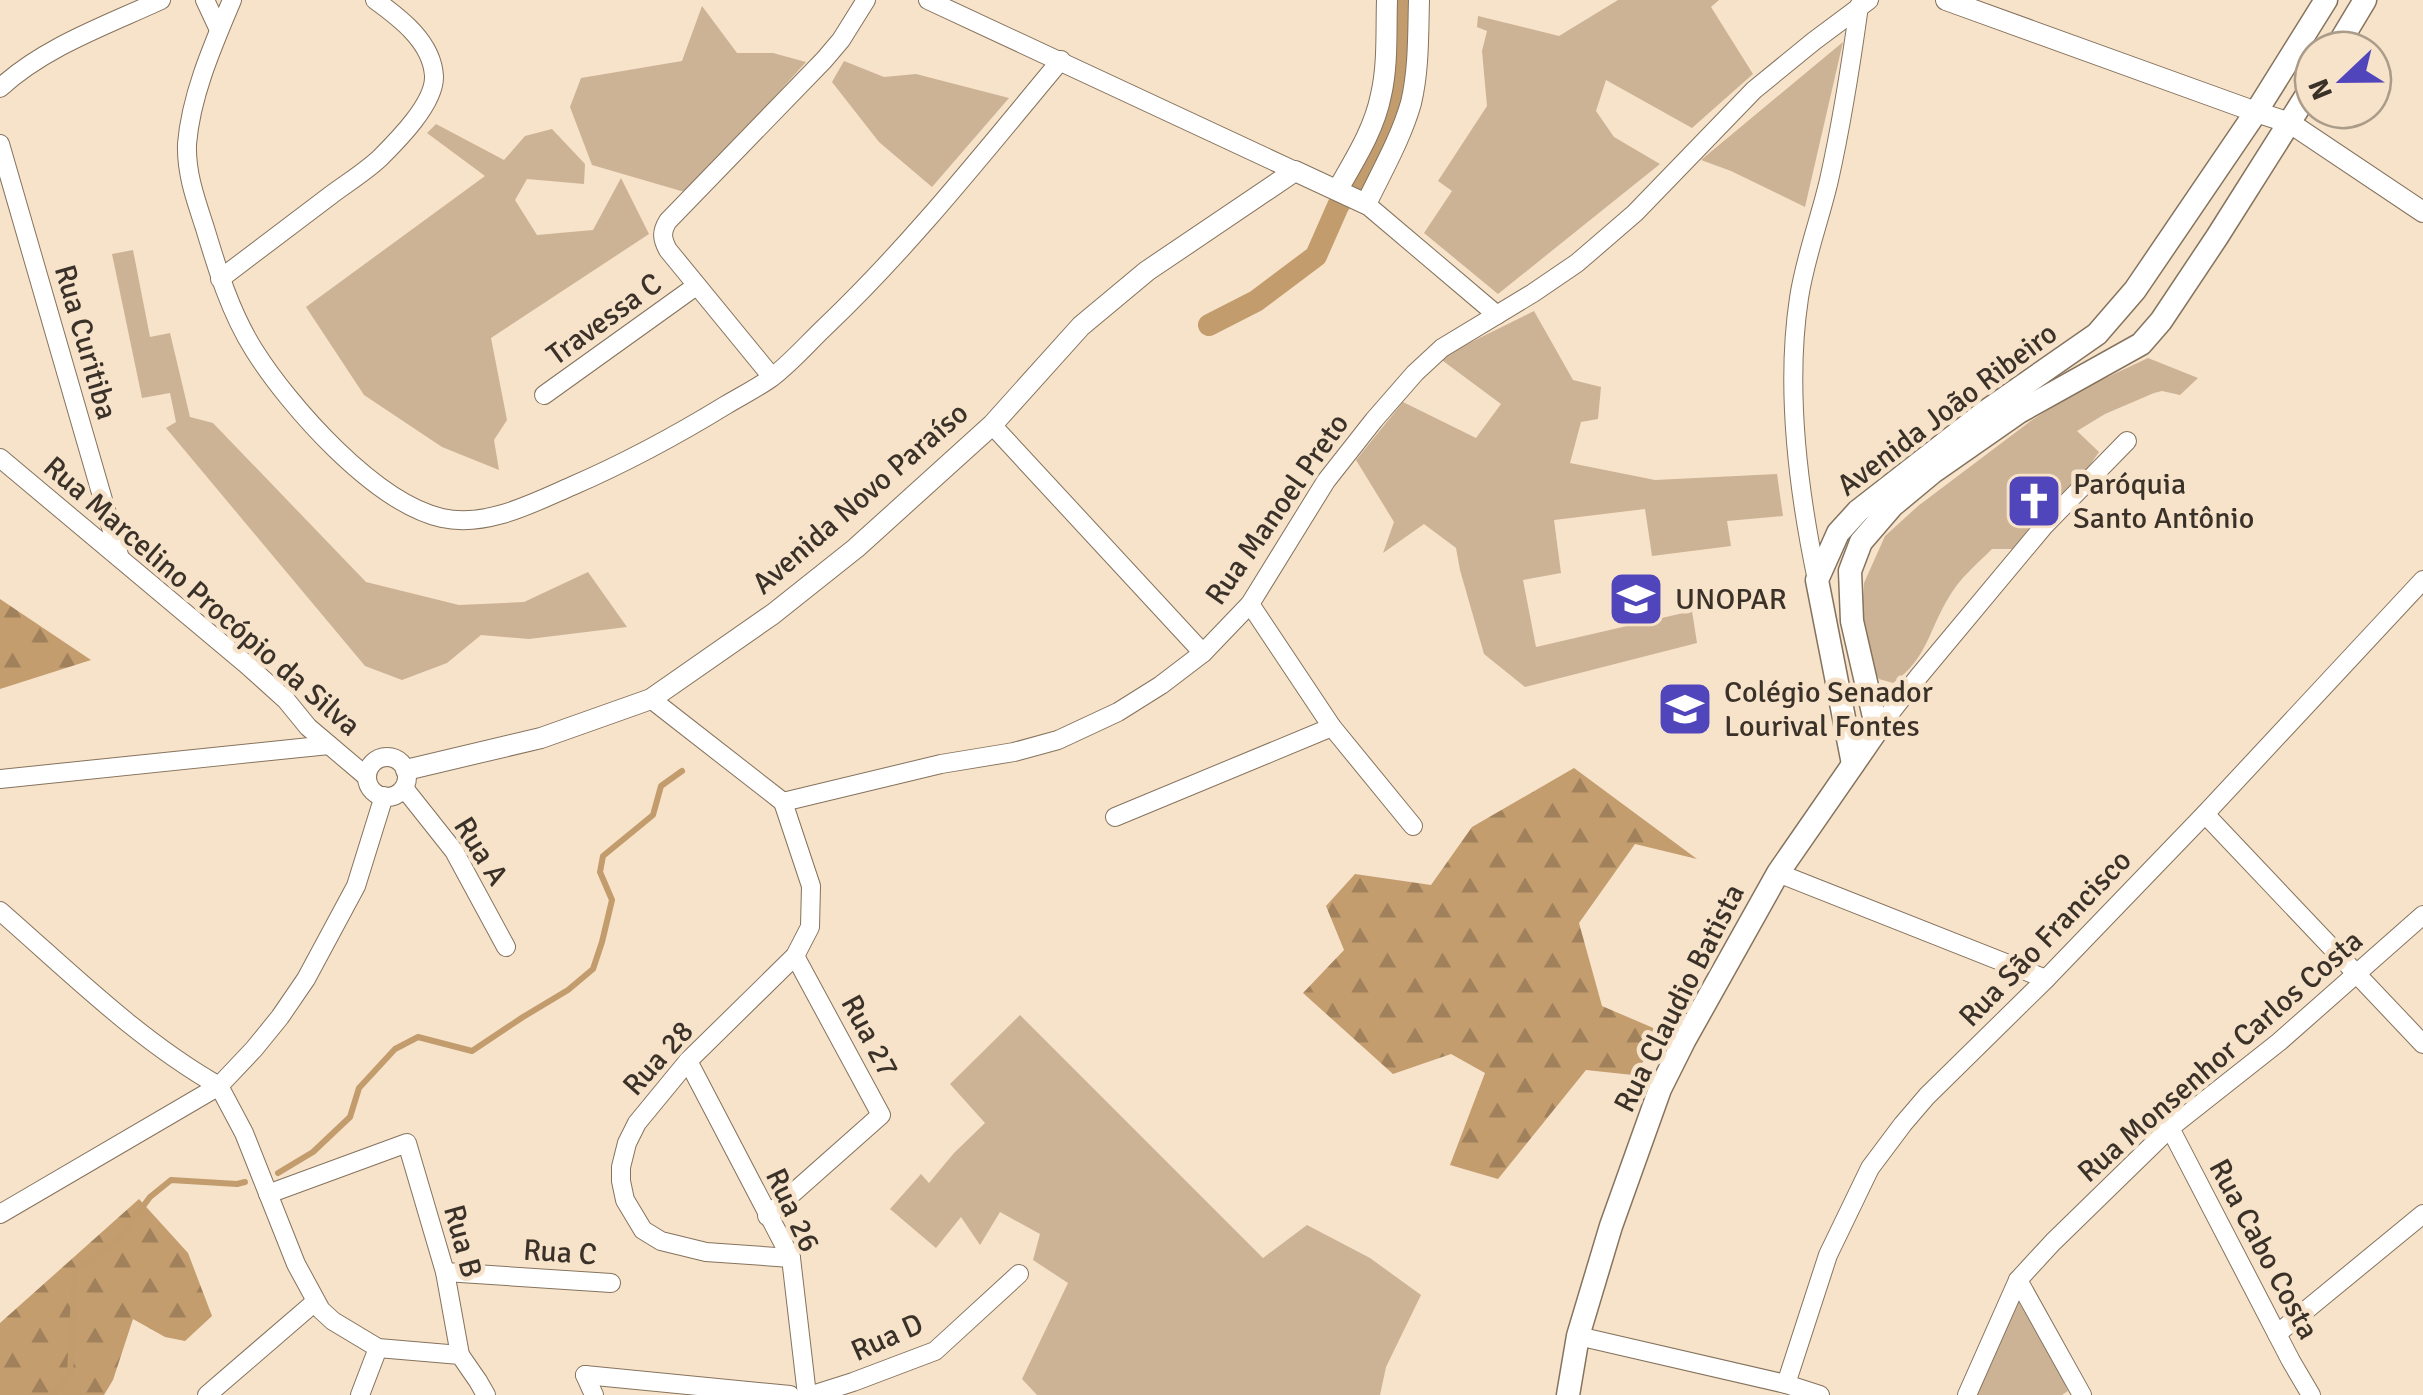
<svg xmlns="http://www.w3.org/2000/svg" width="2423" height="1395" viewBox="0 0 2423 1395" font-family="Signika,sans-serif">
  <defs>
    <pattern id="forest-firs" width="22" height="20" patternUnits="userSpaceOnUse" patternTransform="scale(2.5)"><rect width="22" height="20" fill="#c49d6f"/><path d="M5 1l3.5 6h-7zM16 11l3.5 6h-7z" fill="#a0815b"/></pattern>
  </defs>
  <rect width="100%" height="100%" fill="#f7e2ca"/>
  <g fill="#cdb395">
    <path d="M1618 0H1719L1711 7 1753 74 1692 128 1606 80 1596 111 1614 137 1660 164 1498 294 1424 233 1452 191 1438 181 1487 106 1482 51 1487 31 1477 27 1478 16 1559 36Z"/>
    <path d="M702 6 737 53H773L806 62 688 193 592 165 570 107 581 78 682 61Z"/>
    <path d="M1843 42 1805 207 1731 171 1701 160Z"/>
    <path d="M844 61 884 77 916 74 1009 98 932 187 879 142 832 82Z"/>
    <path d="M436 124 504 160 525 136 552 129 585 164 584 184 527 179 515 200 537 235 593 230 621 178 649 234 491 338 507 420 494 440 499 470 442 447 364 395 306 307 485 176 427 133Z"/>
    <path d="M133 250 150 337 170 333 190 417 213 423 366 582 459 605 524 602 588 572 627 627 529 639 481 635 447 663 402 680 365 666 166 428 176 422 170 393 142 398 112 254Z"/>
    <path d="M1534 311 1573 380 1601 387 1598 419 1581 422 1570 463 1655 480 1777 474 1783 516 1727 521 1731 546 1652 556 1645 509 1554 520 1561 573 1523 580 1536 647 1692 611 1697 643 1525 687 1484 654 1460 570 1456 548 1424 524 1383 553 1394 522 1356 460 1403 402 1476 438 1501 404 1439 358Z"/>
    <path d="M2148 358 2198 378 2180 395 2162 391 2154 393 2105 414 2077 431 2099 452 2077 484 2013 549H1992C1977 564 1959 579 1949 597 1928 631 1928 658 1893 683L1879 679 1868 663 1862 620 1864 583 1885 536 1918 506 2032 420 2076 392Z"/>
    <path d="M1020 1015 1263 1258 1307 1225 1370 1258 1421 1295 1386 1367 1380 1395H1037L1022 1379 1068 1283 1033 1260 1040 1234 1000 1212 980 1245 961 1217 936 1248 890 1209 921 1174 929 1183 954 1153 985 1123 950 1084Z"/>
    <path d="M2021 1291 2068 1391 2062 1395H1974L1980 1387Z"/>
  </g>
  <g fill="url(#forest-firs)">
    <path d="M0 599 91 660 0 689Z"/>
    <path d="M1574 768 1697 859 1635 844 1579 923 1602 1006 1665 1033 1633 1075 1586 1070 1498 1179 1450 1165 1485 1073 1451 1054 1393 1074 1303 993 1344 950 1326 906 1355 874 1431 885 1472 827Z"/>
    <path d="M139 1199 188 1253 212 1316 185 1341 165 1337 133 1319 113 1380 104 1395H0V1323Z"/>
  </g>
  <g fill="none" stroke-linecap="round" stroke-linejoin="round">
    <g stroke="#c29c6d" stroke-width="6">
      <path d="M278 1173 313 1152 350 1117 359 1088 395 1049 418 1037 472 1051 523 1017 568 990 593 969 602 942 612 900 600 872 603 856 653 815 661 786 682 771"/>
      <path d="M53 1395 70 1374 75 1272 120 1237 150 1197 171 1180 237 1184 245 1182"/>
    </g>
    <path stroke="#c29c6d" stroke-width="22" d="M1209 325 1256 301 1316 256 1338 206 1369 160 1402 87 1404 0"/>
    <g stroke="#85735d" stroke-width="20">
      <g id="minor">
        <path d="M205 0 219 30"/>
        <path d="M232 0C213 45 191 95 187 144 186 172 195 198 204 225 217 268 230 312 254 350 290 407 375 503 442 518 486 528 533 503 572 486 625 463 677 435 726 405 741 396 757 388 771 378 791 363 808 343 826 326 912 244 985 151 1061 60"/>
        <path d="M928 0 1295 171"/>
        <path d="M0 88C44 47 107 25 161 0"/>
        <path d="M0 144 119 555"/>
        <path d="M1366 204 1497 315"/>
        <path d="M220 279C257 251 294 223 331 195 347 183 365 172 380 158 398 140 435 103 434 76 432 42 400 18 375 0"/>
        <path d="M772 377 668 250C662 239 661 232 668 221L824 60 841 40 866 0"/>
        <path d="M544 395 696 286"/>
        <path d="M992 425 1203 653"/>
        <path d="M0 458 246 664 286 700 308 727 367 777"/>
        <path d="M1817 580C1798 490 1785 390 1799 298 1805 258 1820 219 1829 180 1842 122 1851 64 1859 6"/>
        <path d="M1250 604 1332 727 1413 826"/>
        <path d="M651 699 783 802 941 764 1014 752 1058 740 1118 712 1161 685 1203 653 1250 604 1326 481 1374 420 1415 373 1442 348 1533 293 1577 263 1635 213 1754 90 1814 41 1869 0"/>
        <path d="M1877 730 1919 676 2044 526 2127 441"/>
        <circle cx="387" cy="777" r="20"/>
        <path d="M0 779 329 745"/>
        <path d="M404 788 454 851 506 947"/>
        <path d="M783 802 811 886 810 927 795 956 688 1061 637 1123 627 1143 621 1167V1181L625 1200 643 1230 661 1241 706 1252 791 1258"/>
        <path d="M2205 814 2423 1044"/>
        <path d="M1115 817 1332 727"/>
        <path d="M1778 873 2046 979"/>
        <path d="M0 911C70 972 138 1040 219 1086"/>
        <path d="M688 1061 791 1258 807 1395"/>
        <path d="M219 1086 244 1133 296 1264 321 1310 333 1321 378 1348 460 1355 478 1381 486 1395"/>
        <path d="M2170 1128 2291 1361 2311 1395"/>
        <path d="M268 1194 407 1143 445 1272 460 1355"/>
        <path d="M0 1214 219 1086 254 1049 280 1017 306 979 356 886 384 796"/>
        <path d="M767 1216 881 1115 795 956"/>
        <path d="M445 1272 611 1283"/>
        <path d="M2018 1280 2082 1395"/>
        <path d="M2277 1334 2423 1214"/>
        <path d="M1578 1336 1786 1384 1820 1395"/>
        <path d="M585 1375 790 1395"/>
        <path d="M585 1375 594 1395"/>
        <path d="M1786 1384 1828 1255 1870 1168 1903 1124 1927 1096 2046 979 2205 814 2423 580"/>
        <path d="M207 1395 315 1302"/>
        <path d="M360 1395 378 1348"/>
        <path d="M812 1395 853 1382 935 1351 1019 1274"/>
        <path d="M1967 1395 2018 1280 2053 1242 2170 1128 2279 1042 2423 915"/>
      </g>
    </g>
    <g stroke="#85735d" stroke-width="22">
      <g id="tertiary">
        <path d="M1946 0 2256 112 2290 123 2423 212"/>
        <path d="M1338 189C1355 159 1374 130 1381 95 1388 65 1386 31 1387 0"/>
        <path d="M406 770 541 738 651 699 773 614 856 548 992 425 1081 326 1147 271 1295 171 1366 204C1382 171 1401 138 1411 103 1419 69 1418 34 1419 0"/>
      </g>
    </g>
    <g stroke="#85735d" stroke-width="25">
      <g id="secondary">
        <path d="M2335 50 2365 0"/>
        <path d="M1853 764 1817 580 1838 533 1858 511 1985 412 2097 334 2135 290 2256 112 2326 0"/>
        <path d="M1568 1395 1578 1336 1611 1226 1660 1089 1684 1041 1778 873 1877 730 1852 621 1850 571 1861 542 1892 506 1933 472 2019 412 2141 344 2161 321 2217 237 2313 85"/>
      </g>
    </g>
    <use href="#minor" stroke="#fff" stroke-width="18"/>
    <use href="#tertiary" stroke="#fff" stroke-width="20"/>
    <use href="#secondary" stroke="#fff" stroke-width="22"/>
  </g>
  <defs>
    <g id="church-square" transform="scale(2.875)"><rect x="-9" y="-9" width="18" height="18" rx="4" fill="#5145bc" stroke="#f7e2ca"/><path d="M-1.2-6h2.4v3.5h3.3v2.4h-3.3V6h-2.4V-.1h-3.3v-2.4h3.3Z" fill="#fff"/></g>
    <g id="university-square" transform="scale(2.875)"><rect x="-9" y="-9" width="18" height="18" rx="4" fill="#5145bc" stroke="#f7e2ca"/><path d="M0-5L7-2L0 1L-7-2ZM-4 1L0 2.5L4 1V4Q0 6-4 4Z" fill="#fff"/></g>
    <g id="school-square" transform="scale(2.875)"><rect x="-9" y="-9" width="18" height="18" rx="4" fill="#5145bc" stroke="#f7e2ca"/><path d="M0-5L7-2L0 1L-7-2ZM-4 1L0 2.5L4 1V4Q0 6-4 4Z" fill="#fff"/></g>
  </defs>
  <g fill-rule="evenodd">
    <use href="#church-square" x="2034" y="501"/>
    <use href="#university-square" x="1636" y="599"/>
    <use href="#school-square" x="1685" y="709"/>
  </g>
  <g text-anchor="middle" stroke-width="9" stroke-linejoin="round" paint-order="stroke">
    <g font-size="30" fill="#3a3229" stroke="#f7e2ca">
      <text transform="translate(604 319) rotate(-36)" y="10">Travessa C</text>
      <text transform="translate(86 342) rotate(74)" y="10">Rua Curitiba</text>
      <text transform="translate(1947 409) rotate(-37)" y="10">Avenida João Ribeiro</text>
      <text transform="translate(860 498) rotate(-41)" y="10">Avenida Novo Paraíso</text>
      <text transform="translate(1277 509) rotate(-55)" y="10">Rua Manoel Preto</text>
      <text transform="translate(202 596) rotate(41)" y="10">Rua Marcelino Procópio da Silva</text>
      <text transform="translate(481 851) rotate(58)" y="10">Rua A</text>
      <text transform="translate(2045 938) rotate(-46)" y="10">Rua São Francisco</text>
      <text transform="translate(1679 998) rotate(-63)" y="10">Rua Claudio Batista</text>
      <text transform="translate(870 1036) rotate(62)" y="10">Rua 27</text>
      <text transform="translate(2220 1056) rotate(-41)" y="10">Rua Monsenhor Carlos Costa</text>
      <text transform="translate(658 1058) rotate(-48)" y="10">Rua 28</text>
      <text transform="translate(793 1210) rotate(65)" y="10">Rua 26</text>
      <text transform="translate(463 1241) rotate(75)" y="10">Rua B</text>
      <text transform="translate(2264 1249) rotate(62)" y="10">Rua Cabo Costa</text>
      <text transform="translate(560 1252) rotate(4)" y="10">Rua C</text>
      <text transform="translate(887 1337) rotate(-24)" y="10">Rua D</text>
    </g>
    <g font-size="30" fill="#3a3229" stroke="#f7e2ca" text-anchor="start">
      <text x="2073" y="494">Paróquia<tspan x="2073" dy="34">Santo Antônio</tspan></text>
      <text x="1675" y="609">UNOPAR</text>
      <text x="1724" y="702">Colégio Senador<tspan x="1724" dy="34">Lourival Fontes</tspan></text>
    </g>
  </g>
  <g transform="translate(2343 80) rotate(248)"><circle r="48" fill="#f7e2ca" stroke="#ab9c8a" stroke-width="2.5"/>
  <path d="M0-8L18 38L0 25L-18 38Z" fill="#5145bc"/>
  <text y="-15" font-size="28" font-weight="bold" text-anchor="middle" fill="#3a3229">N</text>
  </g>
</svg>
